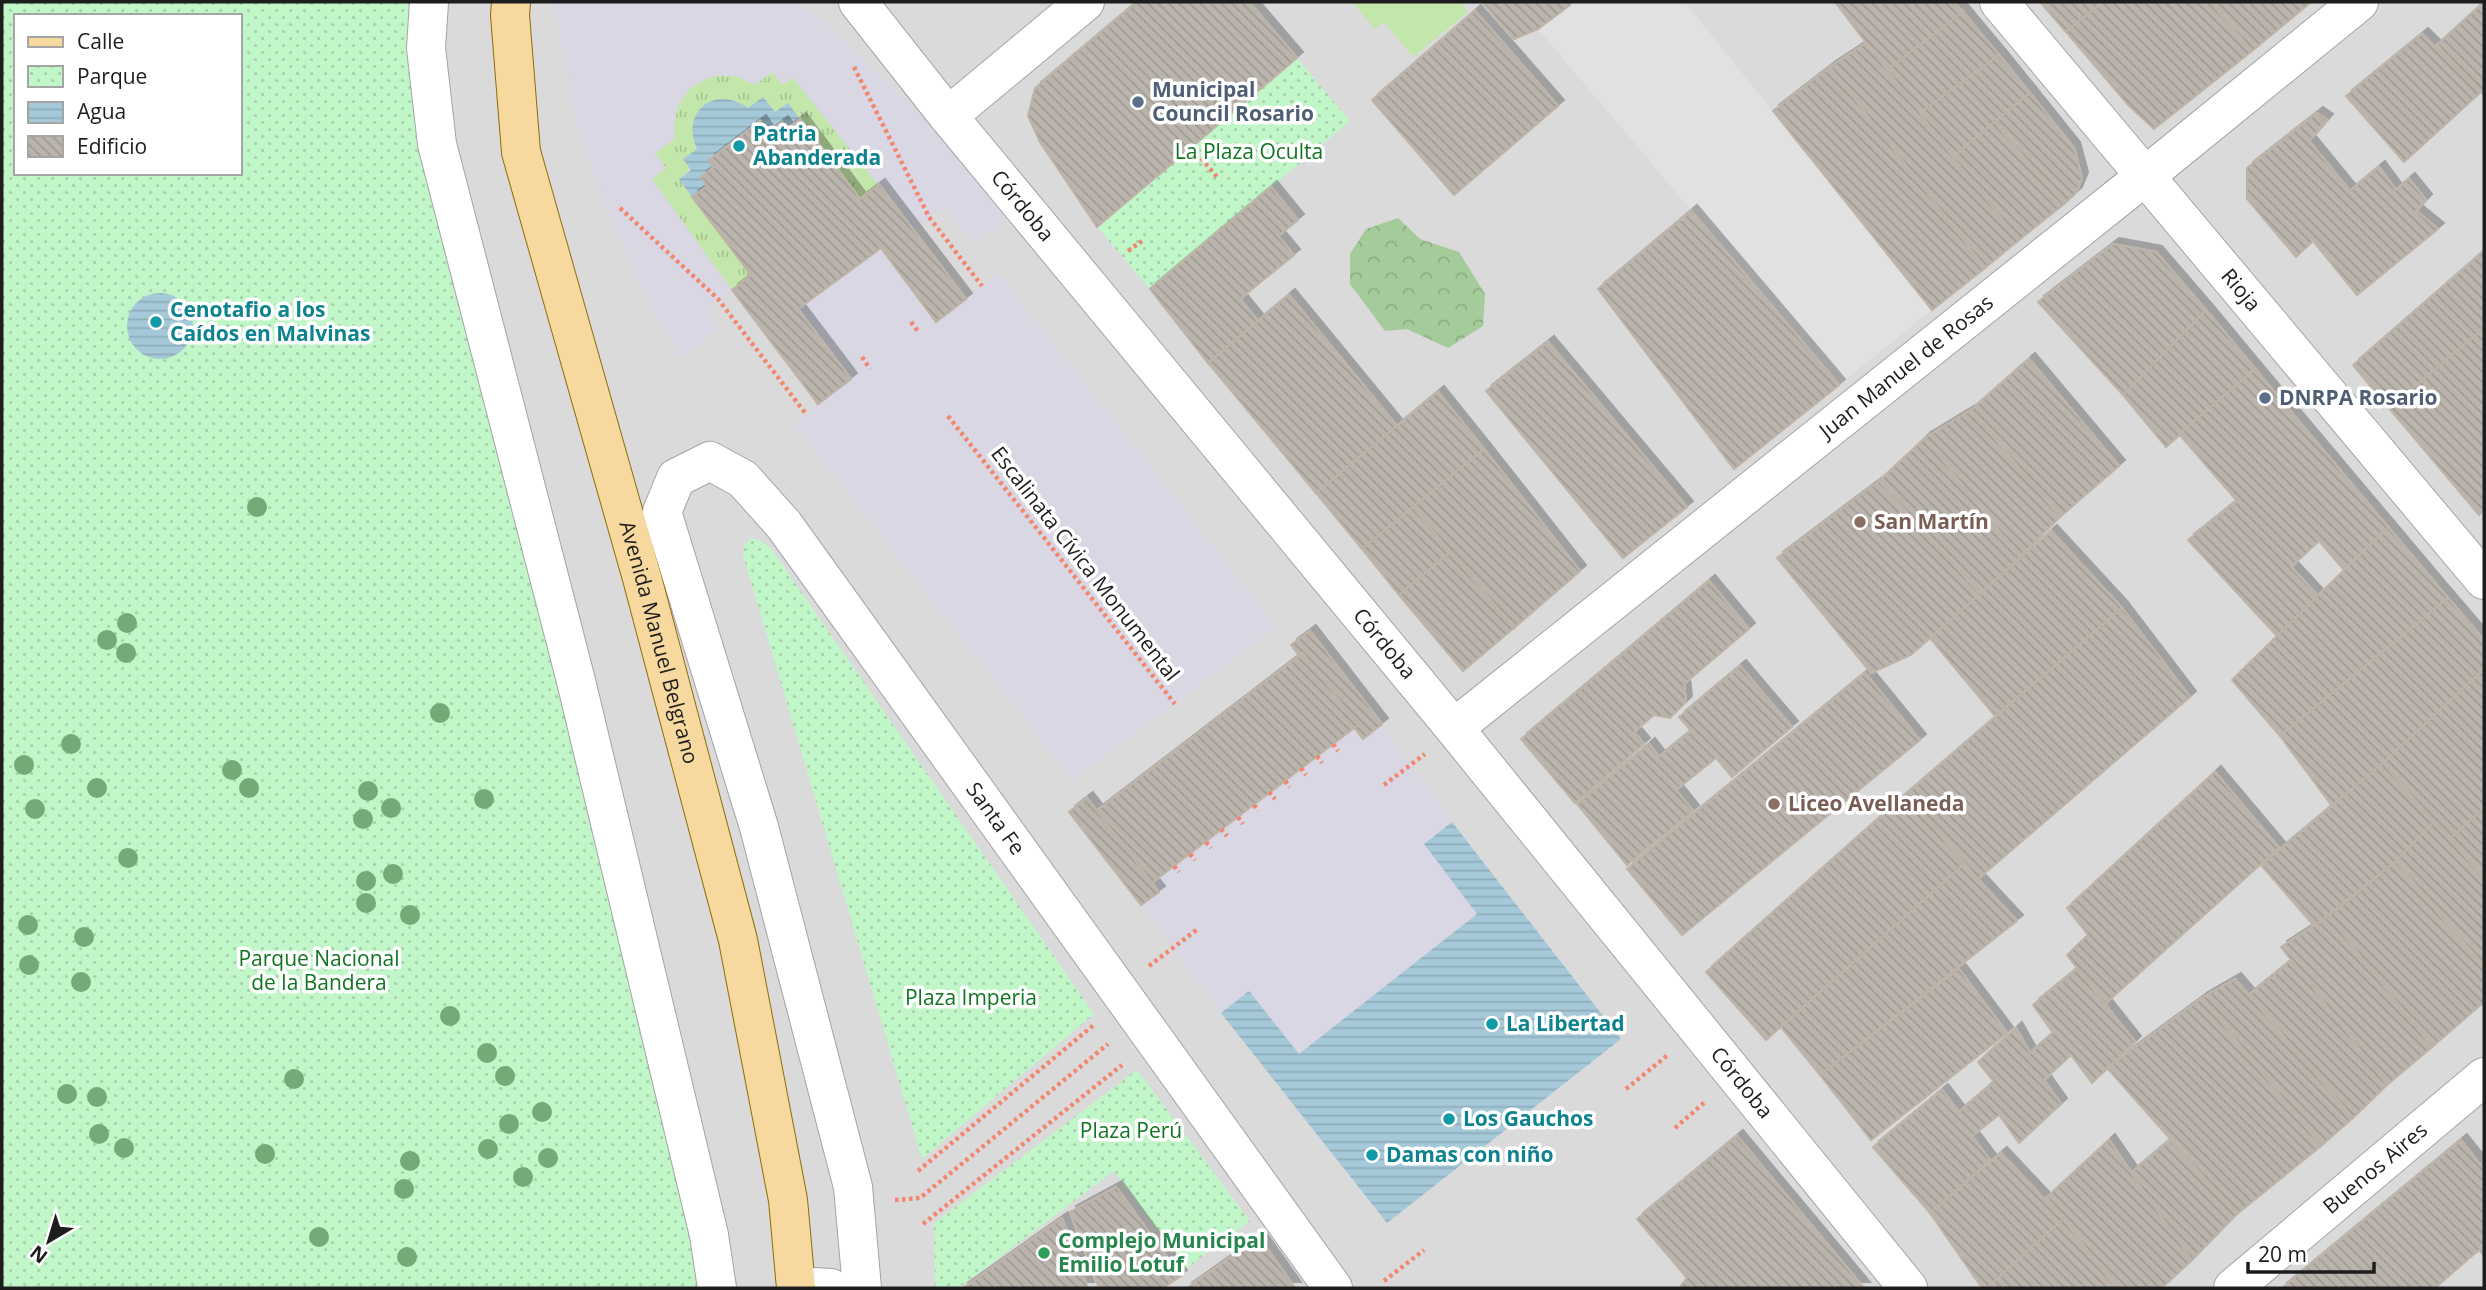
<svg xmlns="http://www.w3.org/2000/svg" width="2486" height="1290" viewBox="0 0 2486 1290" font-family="'Open Sans',sans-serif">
  <defs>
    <pattern id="grass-tufts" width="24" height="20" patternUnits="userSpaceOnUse" patternTransform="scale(1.75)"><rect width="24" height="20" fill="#c3e6aa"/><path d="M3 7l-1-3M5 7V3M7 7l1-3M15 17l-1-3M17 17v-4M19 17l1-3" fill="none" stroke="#a7c592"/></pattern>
    <pattern id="forest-crowns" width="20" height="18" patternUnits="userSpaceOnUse" patternTransform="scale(1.75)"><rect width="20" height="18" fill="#a4cb99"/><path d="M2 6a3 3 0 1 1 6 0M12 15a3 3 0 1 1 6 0" fill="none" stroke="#8dae83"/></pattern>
    <pattern id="park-dots" width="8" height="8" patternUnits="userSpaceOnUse" patternTransform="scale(1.75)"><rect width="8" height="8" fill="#c1f6c9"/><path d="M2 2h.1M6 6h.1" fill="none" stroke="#a5d2ac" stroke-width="1.8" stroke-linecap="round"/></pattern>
    <pattern id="water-rules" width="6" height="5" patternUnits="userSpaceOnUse" patternTransform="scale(1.75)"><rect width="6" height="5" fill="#a5c9d9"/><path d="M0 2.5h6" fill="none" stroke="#8eacba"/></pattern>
    <pattern id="building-back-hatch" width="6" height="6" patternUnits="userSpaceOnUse" patternTransform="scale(1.75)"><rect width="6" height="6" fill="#bab4ac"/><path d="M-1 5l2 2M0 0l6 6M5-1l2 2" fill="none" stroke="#9f9a94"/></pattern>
    <filter id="shadow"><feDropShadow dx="6" dy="-6" stdDeviation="0" flood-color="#0004"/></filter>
  </defs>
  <rect width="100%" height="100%" fill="#edebe3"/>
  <path fill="#dbdada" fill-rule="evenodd" d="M2 2H2484V1288H2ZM16 16H240V173H16Z"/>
  <path fill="url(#grass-tufts)" d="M772 72 793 77 879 185 860 199 788 103 775 112 747 108 734 100 698 111C684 141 711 154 679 179L751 275 732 290 651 179 665 168 655 153 675 138C669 89 712 60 755 85Z"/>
  <path fill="url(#forest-crowns)" d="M1398 218 1420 239 1459 252 1485 294 1483 326 1448 348 1407 329 1385 331 1350 284V254L1366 229Z"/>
  <g fill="url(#park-dots)" fill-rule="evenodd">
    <path d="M2 2H429L426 48 717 1288H2ZM16 16H240V173H16Z"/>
    <path d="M1297 58 1350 121 1150 289 1097 227Z"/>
    <path d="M752 538 761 541 772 550 1094 1014 922 1159 743 555 744 545Z"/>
    <path d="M1137 1070 1250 1221 1187 1268 1114 1171 959 1288H935L934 1223Z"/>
  </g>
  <path fill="#c3e6aa" d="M1352 2H1460L1468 12 1413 57 1384 22 1375 29Z"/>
  <path fill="#e1e1e1" d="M1568 2H1685L1932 310 1839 385 1538 29 1570 5Z"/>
  <g fill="#d8d7e3">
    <path d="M554 2H796L825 23 920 114 1009 217 974 244 944 207 913 229 793 78 783 85 772 72 755 85 736 76H715L706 79 688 90 677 108 674 128 675 138 655 153 666 168 652 179 732 290 705 308 720 328 681 357 652 309 606 208 576 122Z"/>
    <path d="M881 248 936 322 998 273 1276 626 1073 781 794 424 851 379 798 309Z"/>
    <path d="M1382 724 1452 822 1424 845 1477 913 1299 1054 1250 992 1221 1013 1141 905 1159 892 1152 883 1354 727 1364 739Z"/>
  </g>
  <g fill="url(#water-rules)">
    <path d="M763 97 775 112 788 103 800 119 787 128 782 122 768 132 759 122 709 160 713 167 701 177 707 186 692 197 679 179 691 170 683 159 697 149C680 112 715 84 748 108Z"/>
    <circle cx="160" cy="326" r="33"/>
    <path d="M1452 822 1621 1039 1387 1223 1221 1013 1249 991 1299 1054 1477 914 1424 844Z"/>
  </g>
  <g fill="url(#building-back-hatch)" stroke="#beb3a6" stroke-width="2" filter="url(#shadow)">
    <path d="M1137 2H1249L1297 58 1097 227 1040 142 1028 116 1035 88Z"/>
    <path d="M1482 2H1568L1570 5 1538 29 1514 39Z"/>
    <path d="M1835 2H1954L1963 12 1887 70Z"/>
    <path d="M2040 2H2103L2066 32Z"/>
    <path d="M2103 2H2210L2252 51 2154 129 2129 106 2066 32Z"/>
    <path d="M2212 2H2308L2310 3 2252 51Z"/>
    <path d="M2484 2V95L2437 45Z"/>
    <path d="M1475 11 1558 106 1454 195 1372 100Z"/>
    <path d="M1963 12 1999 55 1920 113 1887 70Z"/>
    <path d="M2422 34 2481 92 2404 162 2346 96Z"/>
    <path d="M1866 43 2019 240 1985 268 1830 67Z"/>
    <path d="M1999 55 2030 93 1953 157 1920 113Z"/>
    <path d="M1830 67 1985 268 1932 310 1773 111Z"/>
    <path d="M2030 93 2074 148 2082 178 2076 193 2064 204 1994 122Z"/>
    <path d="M2317 113 2327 120 2309 141 2350 191 2379 167 2396 190 2409 179 2426 200 2416 211 2438 229 2357 295 2313 241 2296 257 2247 199V168Z"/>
    <path d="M800 119 860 199 879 185 966 299 936 322 881 248 798 309 851 379 818 404 732 290 751 275 692 197 707 186 701 177 714 167 709 160 760 121 768 133 782 122 787 129Z"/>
    <path d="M1994 122 2064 204 2019 240 1953 157Z"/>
    <path d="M1271 187 1298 220 1278 236 1294 255 1240 299 1258 321 1208 363 1150 289Z"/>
    <path d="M1691 211 1839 385 1734 469 1598 289Z"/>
    <path d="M2113 244 2156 252 2206 310 2123 395 2038 302Z"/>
    <path d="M2484 251V328L2389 408 2353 365Z"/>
    <path d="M1289 295 1397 426 1316 493 1208 363Z"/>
    <path d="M2206 310 2255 369 2166 447 2123 395Z"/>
    <path d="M2484 328V510L2479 515 2389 408Z"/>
    <path d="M1548 342 1687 507 1623 558 1486 391Z"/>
    <path d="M2029 359 2119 466 2060 517 1971 410Z"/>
    <path d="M2255 369 2388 527 2344 570 2319 541 2291 567 2318 596 2277 636 2188 540 2237 501 2179 434Z"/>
    <path d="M1438 392 1484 449 1362 549 1316 493Z"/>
    <path d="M1971 410 2060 517 2020 557 1925 438Z"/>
    <path d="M1925 438 2020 557 1980 594 1879 481Z"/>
    <path d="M1484 449 1580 571 1514 628 1413 507Z"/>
    <path d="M1879 481 1980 594 1911 655 1871 673 1777 558Z"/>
    <path d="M1413 507 1450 552 1399 595 1362 549Z"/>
    <path d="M2388 527 2448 598 2280 736 2232 680Z"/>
    <path d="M2051 531 2122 608 1995 716 1930 638Z"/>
    <path d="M1450 552 1514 628 1463 671 1399 595Z"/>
    <path d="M1709 581 1749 629 1684 684 1686 702 1670 718 1654 715 1634 732 1644 744 1575 803 1521 739Z"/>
    <path d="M2448 598 2484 640V669L2383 763 2332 806 2280 736Z"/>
    <path d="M2122 608 2190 697 1978 879 1906 794Z"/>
    <path d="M1310 631 1382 724 1363 739 1291 645Z"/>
    <path d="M1303 653 1358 725 1149 885 1094 813Z"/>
    <path d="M1740 666 1792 727 1732 777 1716 758 1676 790 1693 811 1627 865 1577 804 1649 744 1659 757 1691 731 1679 717Z"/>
    <path d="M2484 669V808L2449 839 2383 763Z"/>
    <path d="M1865 673 1920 740 1682 935 1627 869Z"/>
    <path d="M2383 763 2434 822 2396 861 2314 926 2261 865Z"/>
    <path d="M2215 772 2279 848 2105 1004 2067 955 2088 935 2067 908Z"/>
    <path d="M1906 794 1964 864 1766 1040 1706 972Z"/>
    <path d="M1087 798 1159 892 1141 905 1069 812Z"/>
    <path d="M2484 808V878L2449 839Z"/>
    <path d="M2434 822 2484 878V966L2396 861Z"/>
    <path d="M2396 861 2484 970V1002L2432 1047 2329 916Z"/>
    <path d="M1964 864 2017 921 1820 1075 1781 1027Z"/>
    <path d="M2329 916 2432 1047 2387 1085 2281 947Z"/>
    <path d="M2292 960 2387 1085 2353 1118 2249 995Z"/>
    <path d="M1959 969 2007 1033 1871 1140 1820 1075Z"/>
    <path d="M2077 969 2135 1042 2092 1083 2071 1055 2044 1080 2061 1104 2019 1143 1999 1115 1972 1136 1990 1160 1930 1213 1873 1147 1942 1090 1959 1112 1994 1082 1978 1062 2016 1028 2030 1053 2053 1033 2033 1005Z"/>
    <path d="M2235 979 2353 1118 2321 1146 2202 998Z"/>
    <path d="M2202 998 2321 1146 2237 1214 2107 1068Z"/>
    <path d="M1737 1136 1864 1288H1679L1687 1278 1637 1219Z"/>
    <path d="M2109 1140 2192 1260 2162 1288H2117L2047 1197Z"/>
    <path d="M2170 1140 2237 1214 2192 1260 2131 1173Z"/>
    <path d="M2461 1140 2484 1169V1256L2479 1250 2435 1288H2282Z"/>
    <path d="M2001 1153 2063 1219 1987 1288H1982L1930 1213Z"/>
    <path d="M1116 1187 1181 1276 1163 1288H1099L1070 1212Z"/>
    <path d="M1062 1218 1088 1288H963Z"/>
    <path d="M2063 1219 2116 1288H1987Z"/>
    <path d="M1259 1237 1295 1288H1187Z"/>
  </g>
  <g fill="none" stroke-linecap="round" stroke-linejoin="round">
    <g stroke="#a4a4a4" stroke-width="40">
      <g id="minor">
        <path d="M429 2 426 48 437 144 576 681 709 1235 717 1288"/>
        <path id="s1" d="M858 2 948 116 1454 728 1908 1288"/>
        <path id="s2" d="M1999 2 2484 580"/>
        <path d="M948 116 1085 2"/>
        <path id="s3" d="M1454 728 2144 177 2359 2"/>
        <path d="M796 1286 831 1288"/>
        <path id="s4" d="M862 1288 853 1187 759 827 662 512 676 478 710 461 743 479 784 525 1333 1288"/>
        <path id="s5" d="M2233 1288 2484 1077"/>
      </g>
    </g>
    <g stroke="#8e6c07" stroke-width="40">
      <g id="major">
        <path id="s6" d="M511 2 510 15 521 152 642 578 738 940 788 1200 796 1288"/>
      </g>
    </g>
    <g stroke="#f3866e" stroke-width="4.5" stroke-dasharray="3.5 3.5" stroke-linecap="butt">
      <path d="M854 67 929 217 982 286"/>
      <path d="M1201 158 1217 177"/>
      <path d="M620 208 718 299 806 414"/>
      <path d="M1128 251 1142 241"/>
      <path d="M911 322 918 331"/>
      <path d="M862 357 870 369"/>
      <path d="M948 416 1175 704"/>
      <path d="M1333 744 1338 751"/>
      <path d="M1317 756 1322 763"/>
      <path d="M1301 768 1306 775"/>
      <path d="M1285 781 1290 787"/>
      <path d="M1384 785 1425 754"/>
      <path d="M1269 792 1275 799"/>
      <path d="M1254 805 1258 811"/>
      <path d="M1238 817 1243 824"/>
      <path d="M1221 829 1227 836"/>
      <path d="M1206 842 1211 848"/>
      <path d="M1190 854 1195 860"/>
      <path d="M1174 866 1179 872"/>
      <path d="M1149 966 1199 928"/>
      <path d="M1626 1089 1669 1054"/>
      <path d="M1675 1128 1706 1101"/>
      <path d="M918 1171 1095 1024"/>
      <path d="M895 1200 920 1198 1108 1044"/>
      <path d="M923 1224 1122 1065"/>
      <path d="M1384 1281 1424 1250"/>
    </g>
    <use href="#minor" stroke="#fff" stroke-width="38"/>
    <use href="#major" stroke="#f7d89e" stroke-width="38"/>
  </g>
  <g fill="#73aa78">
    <circle cx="257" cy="507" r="10"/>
    <circle cx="127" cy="623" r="10"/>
    <circle cx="107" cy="640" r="10"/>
    <circle cx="126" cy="653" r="10"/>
    <circle cx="440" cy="713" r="10"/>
    <circle cx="71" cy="744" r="10"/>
    <circle cx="24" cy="765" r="10"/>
    <circle cx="232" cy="770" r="10"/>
    <circle cx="97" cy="788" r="10"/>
    <circle cx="249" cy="788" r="10"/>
    <circle cx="368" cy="791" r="10"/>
    <circle cx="484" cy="799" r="10"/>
    <circle cx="391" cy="808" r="10"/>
    <circle cx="35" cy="809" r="10"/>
    <circle cx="363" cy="819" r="10"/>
    <circle cx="128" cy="858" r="10"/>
    <circle cx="393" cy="874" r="10"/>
    <circle cx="366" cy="881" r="10"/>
    <circle cx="366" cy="903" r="10"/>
    <circle cx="410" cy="915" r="10"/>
    <circle cx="28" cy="925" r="10"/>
    <circle cx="84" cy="937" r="10"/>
    <circle cx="29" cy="965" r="10"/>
    <circle cx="81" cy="982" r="10"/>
    <circle cx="450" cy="1016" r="10"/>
    <circle cx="487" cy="1053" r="10"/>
    <circle cx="505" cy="1076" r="10"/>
    <circle cx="294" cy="1079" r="10"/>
    <circle cx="67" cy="1094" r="10"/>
    <circle cx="97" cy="1097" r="10"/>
    <circle cx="542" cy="1112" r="10"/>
    <circle cx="509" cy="1124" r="10"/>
    <circle cx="99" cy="1134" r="10"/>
    <circle cx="124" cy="1148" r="10"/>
    <circle cx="488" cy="1149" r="10"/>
    <circle cx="265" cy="1154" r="10"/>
    <circle cx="548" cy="1158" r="10"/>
    <circle cx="410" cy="1161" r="10"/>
    <circle cx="523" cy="1177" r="10"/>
    <circle cx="404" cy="1189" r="10"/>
    <circle cx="319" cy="1237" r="10"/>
    <circle cx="407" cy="1257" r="10"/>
  </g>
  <g fill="#5c6f8a" stroke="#fff" stroke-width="2.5">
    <circle cx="1138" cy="102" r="7"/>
    <circle cx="2265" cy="398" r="7"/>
  </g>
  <g fill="#0f9aa8" stroke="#fff" stroke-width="2.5">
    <circle cx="739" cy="146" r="7"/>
    <circle cx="156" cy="322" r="7"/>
    <circle cx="1492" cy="1024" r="7"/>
    <circle cx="1449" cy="1119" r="7"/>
    <circle cx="1372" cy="1155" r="7"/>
  </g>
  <g fill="#8d6e63" stroke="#fff" stroke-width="2.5">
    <circle cx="1860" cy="522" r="7"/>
    <circle cx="1774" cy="804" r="7"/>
  </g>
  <circle fill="#2e9e5b" stroke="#fff" stroke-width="2.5" cx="1044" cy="1253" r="7"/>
  <g text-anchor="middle" stroke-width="7" stroke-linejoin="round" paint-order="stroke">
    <g font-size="21" font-weight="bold" fill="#4e5e75" stroke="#fff" text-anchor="start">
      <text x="1152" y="97">Municipal<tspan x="1152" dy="24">Council Rosario</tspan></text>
      <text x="2279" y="405">DNRPA Rosario</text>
    </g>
    <g font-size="21" font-weight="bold" fill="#0d838f" stroke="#fff" text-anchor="start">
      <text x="753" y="141">Patria<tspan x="753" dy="24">Abanderada</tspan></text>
      <text x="170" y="317">Cenotafio a los<tspan x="170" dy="24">Caídos en Malvinas</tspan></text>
      <text x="1506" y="1031">La Libertad</text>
      <text x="1463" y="1126">Los Gauchos</text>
      <text x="1386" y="1162">Damas con niño</text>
    </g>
    <g font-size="21" fill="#107521" stroke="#fff">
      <text x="1249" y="159">La Plaza Oculta</text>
      <text x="319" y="966">Parque Nacional<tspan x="319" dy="24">de la Bandera</tspan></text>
      <text x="971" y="1005">Plaza Imperia</text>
      <text x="1131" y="1138">Plaza Perú</text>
    </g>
    <g font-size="21" fill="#1d1d1d" stroke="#fff">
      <text dy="7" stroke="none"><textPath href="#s1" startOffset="262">Córdoba</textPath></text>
      <text dy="7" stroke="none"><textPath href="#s2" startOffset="376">Rioja</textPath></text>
      <text dy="7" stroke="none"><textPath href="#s3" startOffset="579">Juan Manuel de Rosas</textPath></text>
      <text transform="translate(1085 564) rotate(52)" y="7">Escalinata Cívica Monumental</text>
      <text dy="7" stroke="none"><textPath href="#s6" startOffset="660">Avenida Manuel Belgrano</textPath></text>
      <text dy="7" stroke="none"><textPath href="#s1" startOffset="830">Córdoba</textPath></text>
      <text dy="7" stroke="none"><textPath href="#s4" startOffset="1339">Santa Fe</textPath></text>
      <text dy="7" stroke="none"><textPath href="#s1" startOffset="1396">Córdoba</textPath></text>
      <text dy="7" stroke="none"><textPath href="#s5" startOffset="186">Buenos Aires</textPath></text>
    </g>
    <g font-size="21" font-weight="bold" fill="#785e54" stroke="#fff" text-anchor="start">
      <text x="1874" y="529">San Martín</text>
      <text x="1788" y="811">Liceo Avellaneda</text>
    </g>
    <g font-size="21" font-weight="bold" fill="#27864d" stroke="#fff" text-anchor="start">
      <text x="1058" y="1248">Complejo Municipal<tspan x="1058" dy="24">Emilio Lotuf</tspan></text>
    </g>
  </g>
  <rect width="2486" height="1290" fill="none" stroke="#1d1d1d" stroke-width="7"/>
  <rect x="14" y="14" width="228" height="161" fill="#ffffff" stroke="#a5a5a5" stroke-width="2"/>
  <rect x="28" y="37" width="35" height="10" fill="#f7d89e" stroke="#a5a5a5" stroke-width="2"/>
  <text x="77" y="49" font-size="21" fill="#1d1d1d">Calle</text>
  <rect x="28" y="66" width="35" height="21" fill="url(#park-dots)" stroke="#a5a5a5" stroke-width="2"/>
  <text x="77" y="84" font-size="21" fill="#1d1d1d">Parque</text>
  <rect x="28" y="102" width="35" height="21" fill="url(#water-rules)" stroke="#a5a5a5" stroke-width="2"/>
  <text x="77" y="119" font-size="21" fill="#1d1d1d">Agua</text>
  <rect x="28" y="136" width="35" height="21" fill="url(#building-back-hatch)" stroke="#a5a5a5" stroke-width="2"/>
  <text x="77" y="154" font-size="21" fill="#1d1d1d">Edificio</text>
  <g transform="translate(49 1241) rotate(218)" stroke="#ffffff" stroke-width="5" paint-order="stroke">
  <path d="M0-5L12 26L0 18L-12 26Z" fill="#1d1d1d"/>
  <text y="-10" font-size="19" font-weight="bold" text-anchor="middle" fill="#1d1d1d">N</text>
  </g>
  <path d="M2248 1262v10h126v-10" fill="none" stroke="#1d1d1d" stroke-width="3.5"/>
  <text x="2258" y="1262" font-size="21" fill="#1d1d1d" stroke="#ffffff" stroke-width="5" paint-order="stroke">20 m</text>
</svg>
